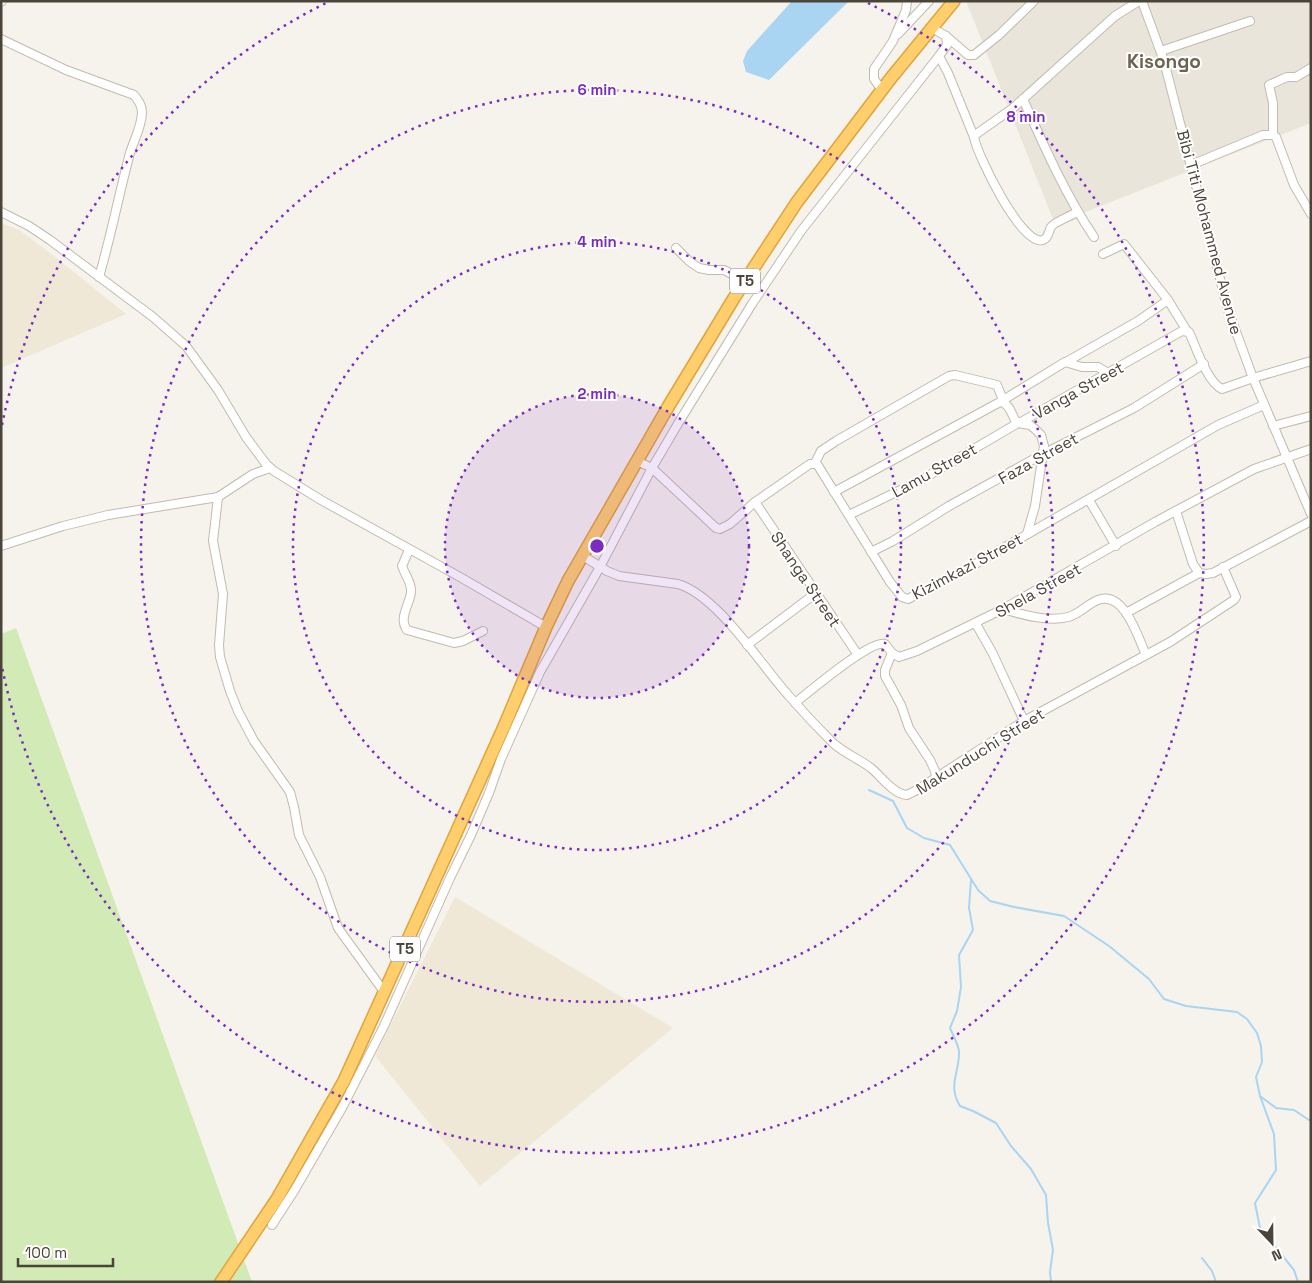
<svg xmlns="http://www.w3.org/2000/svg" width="1312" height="1283" viewBox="0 0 1312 1283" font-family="'Space Grotesk',sans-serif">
  <rect width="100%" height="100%" fill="#f6f3ec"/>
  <path fill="#eae5da" d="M966 1H1311V123L1055 224Z"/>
  <g fill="#efe8d6">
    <path d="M1 223 19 230 54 256 126 314 1 368Z"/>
    <path d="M455 897 673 1028 480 1186 375 1056Z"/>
  </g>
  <path fill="#d2eab5" d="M16 628 252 1282H1V634Z"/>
  <path fill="#a9d4f2" d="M792 1H849L769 80 746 72 743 61 747 51Z"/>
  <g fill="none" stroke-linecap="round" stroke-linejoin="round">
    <g stroke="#a9d4f2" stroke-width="2">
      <path d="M869 790 893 801 907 828 924 838 950 845 978 890 990 901 1014 907 1064 916 1109 946 1149 979 1164 999 1186 1006 1237 1012 1247 1019 1257 1033 1261 1046 1262 1062 1256 1077 1260 1096 1276 1108 1294 1110 1309 1120H1311"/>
      <path d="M971 880 969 908 973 930 959 955 961 987 957 1011 950 1028C953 1035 958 1044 959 1051 960 1072 947 1085 960 1106L973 1111 996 1123 1011 1146 1031 1169 1046 1195 1048 1223 1053 1250 1050 1272 1051 1282"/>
      <path d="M1260 1096 1274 1134 1276 1170 1255 1203 1260 1228 1294 1270 1298 1282"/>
      <path d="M1202 1258 1212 1271 1216 1282"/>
    </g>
    <g stroke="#c2bbae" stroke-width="10">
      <g id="minor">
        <path d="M1142 1 1164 61 1228 310 1253 378 1311 514"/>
        <path d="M1 2 2 1"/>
        <path d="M932 28 946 36 968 55H974L999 35 1034 1"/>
        <path d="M898 34 929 1"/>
        <path d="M1 39 66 70 134 95C138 100 142 105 142 112 142 126 134 140 130 153 119 194 111 236 99 277"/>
        <path d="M1161 51 1250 21"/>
        <path d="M939 56 948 73 974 137"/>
        <path d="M882 90 874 79V69L893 41 906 10 907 1"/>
        <path d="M1023 99C1044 146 1065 194 1094 237"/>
        <path d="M1273 135V103L1269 85 1287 77H1296L1311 68"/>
        <path d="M1191 165 1263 135H1273L1276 137 1294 185 1311 214"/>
        <path d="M1 212 29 226 50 240 153 317 186 346 218 390 246 437 266 464 274 471 321 500 460 577 546 627"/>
        <path d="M1077 212C1071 216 1054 222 1051 227 1048 232 1049 238 1043 240 1022 247 977 155 974 137L975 135 1013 108 1115 16 1139 1"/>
        <path d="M676 248 689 261 699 268 709 270H724L745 281"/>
        <path d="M1103 254 1124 244 1168 300 1187 331"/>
        <path d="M1066 362 1138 321 1168 300"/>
        <path d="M1000 402 1065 362 1082 367H1098L1108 373"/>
        <path d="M1273 426 1311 416"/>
        <path d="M637 461 652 468 716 528 720 529 730 524 755 502 810 464H817L890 582 902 597 908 599 977 563 1218 425 1264 405"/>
        <path d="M815 463 821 451 836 441 949 376 955 375 997 385 1003 400"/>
        <path d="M834 492 1000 402C1009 402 1012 415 1016 422H1021L1182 331 1189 332C1196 347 1207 382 1222 389L1253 378 1311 361"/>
        <path d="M218 497 213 541 223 594 219 645 220 657 230 691 238 711 254 741 290 792 294 807 299 835 320 877 338 928 385 993"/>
        <path d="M1089 500 1116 546"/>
        <path d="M755 502 858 655"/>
        <path d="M1176 511 1193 564 1199 573 1206 574 1213 573 1311 521"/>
        <path d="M849 515 921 480 1018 423 1030 425 1035 429 1041 435 1044 446 1035 506 1027 534"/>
        <path d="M1 546 63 526 108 515 218 497 253 474 270 468"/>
        <path d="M409 550 402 566C405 575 412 583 411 592 410 604 398 618 407 630L454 643 463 641 483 631"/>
        <path d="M871 552 893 541 949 506 1043 454 1134 408 1204 364"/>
        <path d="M583 556 607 571 619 576 678 584C718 596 760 664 789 696 803 712 818 728 833 743 844 753 859 759 871 768 881 776 893 794 907 795L917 790 1024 721 1170 642 1234 600 1236 597 1223 567"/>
        <path d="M1003 609C1023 615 1048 622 1068 617 1080 614 1087 604 1098 600 1124 590 1138 637 1146 655"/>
        <path d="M1126 613 1199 573"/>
        <path d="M976 624 992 652 1024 721"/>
        <path d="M747 645 816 593"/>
        <path d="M892 653 885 670V676L901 705 909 728 930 760 935 771 936 777"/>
        <path d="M795 703C810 691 870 640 885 644L892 653 899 657 917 651 1003 609 1155 522 1254 469 1311 449"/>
        <path d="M272 1225 294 1191 342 1108 384 1026 450 878 471 835 489 793 501 759 540 672 600 567 652 468 679 422 752 304 801 231 939 56 947 45 946 36"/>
      </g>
    </g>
    <g stroke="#e0a43c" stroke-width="14">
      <path id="highway" d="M221 1282 277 1199 344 1081 503 729 546 627 568 581 668 407 734 298 797 202 891 78 954 1"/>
    </g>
    <use href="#minor" stroke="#fff" stroke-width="8"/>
    <use href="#highway" stroke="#ffcf6e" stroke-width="11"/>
  </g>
  <circle cx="597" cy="546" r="152" fill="#7b2cbf" fill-opacity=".12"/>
  <g fill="none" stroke="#7b2cbf" stroke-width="2.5" stroke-dasharray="2.5 5">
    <circle cx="597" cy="546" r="152"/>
    <circle cx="597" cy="546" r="304"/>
    <circle cx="597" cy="546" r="456"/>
    <path d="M2 425A607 607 0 0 1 326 3M868 3A607 607 0 1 1 2 667"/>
  </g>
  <g text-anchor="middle" stroke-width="4" stroke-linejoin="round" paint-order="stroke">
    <g fill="#fff" stroke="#817c74" stroke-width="1">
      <rect x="730" y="268.5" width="30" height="25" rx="4"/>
      <rect x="390" y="936.5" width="30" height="25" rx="4"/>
    </g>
    <g font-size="15" font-weight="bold" fill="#4b4439">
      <text x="745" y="286">T5</text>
      <text x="405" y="954">T5</text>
    </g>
    <g font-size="16" fill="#4b4439" stroke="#fff">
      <text transform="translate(1210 232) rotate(75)" y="6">Bibi Titi Mohammed Avenue</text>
      <text transform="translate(1078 390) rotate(-29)" y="6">Vanga Street</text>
      <text transform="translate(1038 458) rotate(-29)" y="6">Faza Street</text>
      <text transform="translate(934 470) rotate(-29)" y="6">Lamu Street</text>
      <text transform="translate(967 566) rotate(-28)" y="6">Kizimkazi Street</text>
      <text transform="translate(806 579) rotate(56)" y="6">Shanga Street</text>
      <text transform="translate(1038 590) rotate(-29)" y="6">Shela Street</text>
      <text transform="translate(980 751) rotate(-32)" y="6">Makunduchi Street</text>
    </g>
    <g font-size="19" font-weight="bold" fill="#6e6250" stroke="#fff">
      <text x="1164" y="68">Kisongo</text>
    </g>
  </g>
  <circle cx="597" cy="546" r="8" fill="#7b2cbf" stroke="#fff" stroke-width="2.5"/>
  <g font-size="15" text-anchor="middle" font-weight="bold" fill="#7b2cbf" stroke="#fff" stroke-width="4" stroke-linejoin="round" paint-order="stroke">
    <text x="597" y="95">6 min</text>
    <text x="1026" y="122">8 min</text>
    <text x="597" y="247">4 min</text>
    <text x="597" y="399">2 min</text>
  </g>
  <rect width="1312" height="1283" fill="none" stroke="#4b4439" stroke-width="5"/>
  <g transform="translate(1272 1243) rotate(158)" stroke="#ffffff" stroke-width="4" paint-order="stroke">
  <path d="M0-4L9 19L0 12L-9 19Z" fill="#4b4439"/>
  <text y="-8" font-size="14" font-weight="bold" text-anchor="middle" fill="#4b4439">N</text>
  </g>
  <path d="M18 1258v8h95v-8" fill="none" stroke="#4b4439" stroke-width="2.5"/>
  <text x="25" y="1258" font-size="15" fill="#4b4439" stroke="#ffffff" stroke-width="4" paint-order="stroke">100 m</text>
</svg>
